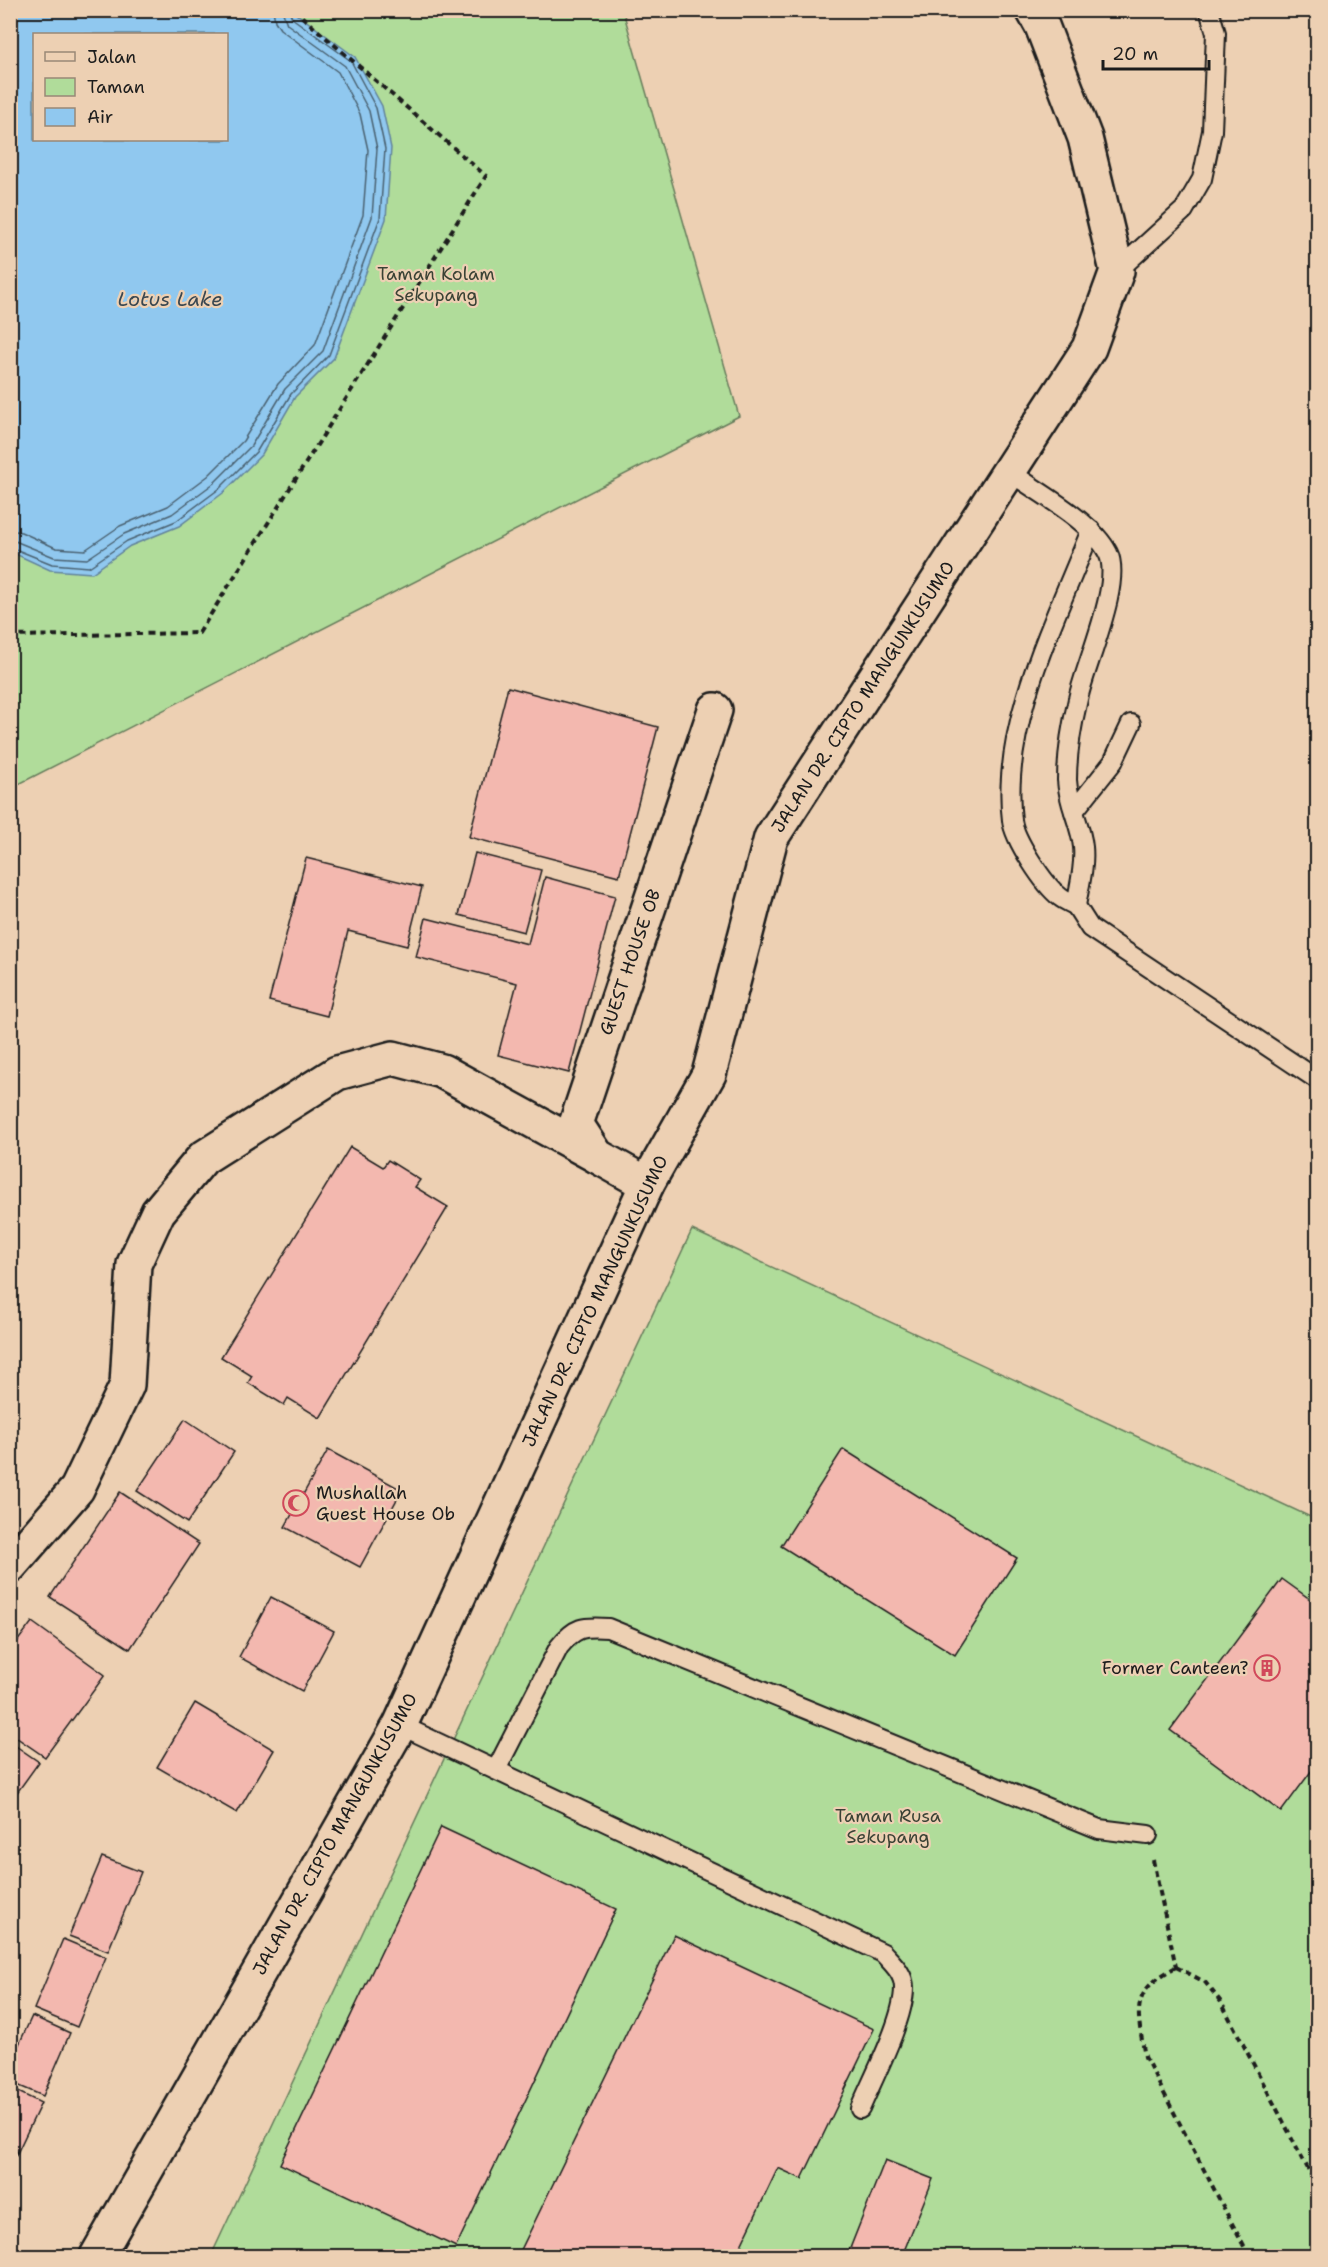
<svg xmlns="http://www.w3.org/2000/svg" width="1328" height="2267" viewBox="0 0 1328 2267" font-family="'Shantell Sans',sans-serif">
  <rect width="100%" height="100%" fill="#edd0b3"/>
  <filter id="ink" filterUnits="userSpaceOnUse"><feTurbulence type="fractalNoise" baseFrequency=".0167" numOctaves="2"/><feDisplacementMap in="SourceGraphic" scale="12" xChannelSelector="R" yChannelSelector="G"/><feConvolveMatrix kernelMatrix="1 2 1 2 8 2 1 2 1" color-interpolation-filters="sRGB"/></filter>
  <g filter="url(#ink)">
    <g fill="#b0dc9a" stroke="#667c5b" stroke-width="1.5" fill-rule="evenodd">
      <path d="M11 11H623L739 416 11 788ZM34 34H226V140H34Z"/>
      <path d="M692 1230 1317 1520V2256H211Z"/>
    </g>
    <path fill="#90c8ef" stroke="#62839b" stroke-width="1.5" fill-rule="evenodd" d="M11 10 293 11 355 57 382 106 391 148 386 219 334 358 295 397 262 454 223 493 179 526 130 546 92 573 50 570 11 552ZM34 34H226V140H34Z"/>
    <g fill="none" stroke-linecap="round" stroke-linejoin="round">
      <g stroke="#4a6170" stroke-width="1.5">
        <path d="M10 530 21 532 56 548 85 550 120 526 168 506 208 476 243 441 278 384 315 345 363 215 368 150 360 114 338 72 280 29 275 21 273 10"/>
        <path d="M10 539 54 557 87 559 124 534 172 514 214 483 251 446 285 389 323 351 372 217 377 149 369 111 345 66 287 24 282 10"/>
        <path d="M10 547 52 564 89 567 127 541 176 521 219 489 257 451 291 394 329 355 380 218 385 149 376 108 351 61 292 18 289 10"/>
      </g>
    </g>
    <g fill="#f3b8af" stroke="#1c1c1c" stroke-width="1.5">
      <path d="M508 687 658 727 619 876 469 837Z"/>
      <path d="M475 853 541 870 524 932 459 915Z"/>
      <path d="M306 858 422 887 407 946 348 931 327 1016 269 1001Z"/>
      <path d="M545 877 615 896 569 1073 498 1055 517 983 416 957 426 918 528 944Z"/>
      <path d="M350 1147 383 1167 388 1160 420 1180 415 1187 448 1207 320 1418 288 1398 284 1405 248 1383 252 1376 221 1357Z"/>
      <path d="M185 1419 234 1452 187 1523 137 1491Z"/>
      <path d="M843 1449 1017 1558 955 1655 781 1546Z"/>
      <path d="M328 1450 402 1490 360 1567 285 1527Z"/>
      <path d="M120 1492 199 1544 130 1649 50 1597Z"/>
      <path d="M1282 1579 1318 1605V1762L1281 1812 1170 1730Z"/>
      <path d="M271 1597 334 1631 302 1691 239 1657Z"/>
      <path d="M32 1622 105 1675 45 1757 10 1733V1651Z"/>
      <path d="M195 1703 274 1750 237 1813 157 1767Z"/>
      <path d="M10 1742 39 1762 16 1794 10 1790Z"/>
      <path d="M441 1827 616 1909 456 2247 280 2164Z"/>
      <path d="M102 1857 141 1872 108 1951 69 1936Z"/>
      <path d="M674 1935 874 2029 802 2179 778 2168 736 2256H518Z"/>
      <path d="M63 1939 106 1957 77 2027 34 2009Z"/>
      <path d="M32 2016 70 2033 43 2096 10 2082V2064Z"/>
      <path d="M10 2088 41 2103 10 2168Z"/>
      <path d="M885 2160 933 2179 902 2256H847Z"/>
    </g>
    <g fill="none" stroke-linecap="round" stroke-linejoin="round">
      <g stroke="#1c1c1c" stroke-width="22">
        <g id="lane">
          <path d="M1117 271 1184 210 1202 179 1212 131 1216 33 1209 10"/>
          <path d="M1010 472C1039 493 1092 521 1108 553 1123 583 1085 665 1078 699 1072 724 1067 754 1067 780 1068 803 1081 825 1083 847 1085 867 1079 887 1076 906L1090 928 1318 1080"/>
          <path d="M1074 811 1113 762 1131 724"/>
          <path d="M1076 906C1071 903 1065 901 1060 897 1044 885 1014 839 1012 820 1000 726 1057 616 1091 530"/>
          <path d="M400 1725 883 1953C892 1963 904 1973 904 1988 904 2020 873 2078 860 2109"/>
          <path d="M496 1770 559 1647C575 1627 583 1626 608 1628L1099 1829 1148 1835"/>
        </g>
      </g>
      <g stroke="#1c1c1c" stroke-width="38">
        <g id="street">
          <path d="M647 1184 597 1156 576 1124 715 710"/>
          <path d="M10 1566 77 1489 127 1385 134 1264 158 1212 203 1158 337 1073 393 1058 442 1071 597 1156"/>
        </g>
      </g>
      <g stroke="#1c1c1c" stroke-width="38">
        <path id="secondary" d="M97 2256 400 1725 647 1184 709 1074 771 838 1089 348 1117 271 1085 138 1042 26 1033 10"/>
      </g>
      <g stroke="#1c1c1c" stroke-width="4" stroke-dasharray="6 4.5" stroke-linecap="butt">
        <path d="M10 636 199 633 486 176 294 10"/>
        <path d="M1153 1860 1176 1967"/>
        <path d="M1176 1967C1129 1992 1137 2010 1145 2057L1249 2256"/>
        <path d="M1176 1967 1205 1982 1221 2002 1318 2188"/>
      </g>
      <use href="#lane" stroke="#edd0b3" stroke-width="18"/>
      <use href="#street" stroke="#edd0b3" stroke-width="33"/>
      <use href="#secondary" stroke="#edd0b3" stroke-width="33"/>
    </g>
  </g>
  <defs>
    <g id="mosque-ring" transform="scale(1.35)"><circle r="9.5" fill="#edd0b3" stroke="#d1495b" stroke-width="1.5"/><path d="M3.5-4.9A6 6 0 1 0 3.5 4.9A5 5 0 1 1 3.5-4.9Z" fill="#d1495b"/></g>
    <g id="building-ring" transform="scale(1.35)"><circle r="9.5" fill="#edd0b3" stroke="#d1495b" stroke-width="1.5"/><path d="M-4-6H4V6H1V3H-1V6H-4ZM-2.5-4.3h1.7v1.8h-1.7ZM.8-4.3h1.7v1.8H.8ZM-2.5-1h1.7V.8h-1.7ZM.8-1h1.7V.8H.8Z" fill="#d1495b"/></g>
  </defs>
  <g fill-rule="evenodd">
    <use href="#mosque-ring" x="296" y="1503"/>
    <use href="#building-ring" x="1267" y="1668"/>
  </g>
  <g text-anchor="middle" stroke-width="4.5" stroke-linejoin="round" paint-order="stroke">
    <g font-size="18" fill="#3a4235" stroke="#edd0b3">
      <text x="436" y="280">Taman Kolam<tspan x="436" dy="21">Sekupang</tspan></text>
      <text x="888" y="1822">Taman Rusa<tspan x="888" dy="21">Sekupang</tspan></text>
    </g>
    <g font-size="18" fill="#1c1c1c" stroke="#edd0b3">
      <text transform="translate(863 697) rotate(-57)" y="6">JALAN DR. CIPTO MANGUNKUSUMO</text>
      <text transform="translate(630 962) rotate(-71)" y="6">GUEST HOUSE OB</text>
      <text transform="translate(595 1301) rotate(-65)" y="6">JALAN DR. CIPTO MANGUNKUSUMO</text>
      <text transform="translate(335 1834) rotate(-61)" y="6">JALAN DR. CIPTO MANGUNKUSUMO</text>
    </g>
    <g font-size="18" fill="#1c1c1c" stroke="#edd0b3" text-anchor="start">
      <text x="316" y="1499">Mushallah<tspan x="316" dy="21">Guest House Ob</tspan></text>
      <text x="1248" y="1674" text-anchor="end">Former Canteen?</text>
    </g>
    <g font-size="20" font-style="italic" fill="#394751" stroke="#edd0b3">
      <text x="170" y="306">Lotus Lake</text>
    </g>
  </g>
  <rect width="1328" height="2267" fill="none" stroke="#edd0b3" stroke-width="36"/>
  <rect x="18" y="18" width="1292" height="2231" fill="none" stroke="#1c1c1c" stroke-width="2" filter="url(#ink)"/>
  <rect x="33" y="33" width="195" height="108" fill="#edd0b3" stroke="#998877" stroke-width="1.5"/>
  <rect x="45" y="52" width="30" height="9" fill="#edd0b3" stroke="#998877" stroke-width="1.5"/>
  <text x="87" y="63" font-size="18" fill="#1c1c1c">Jalan</text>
  <rect x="45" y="78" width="30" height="18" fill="#b0dc9a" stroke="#998877" stroke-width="1.5"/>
  <text x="87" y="93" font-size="18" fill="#1c1c1c">Taman</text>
  <rect x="45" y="108" width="30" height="18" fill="#90c8ef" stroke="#998877" stroke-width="1.5"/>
  <text x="87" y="123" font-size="18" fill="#1c1c1c">Air</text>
  <path d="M1103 60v9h106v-9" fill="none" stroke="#1c1c1c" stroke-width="3"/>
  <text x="1112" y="60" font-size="18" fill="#1c1c1c" stroke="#edd0b3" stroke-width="4.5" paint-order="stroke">20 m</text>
</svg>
